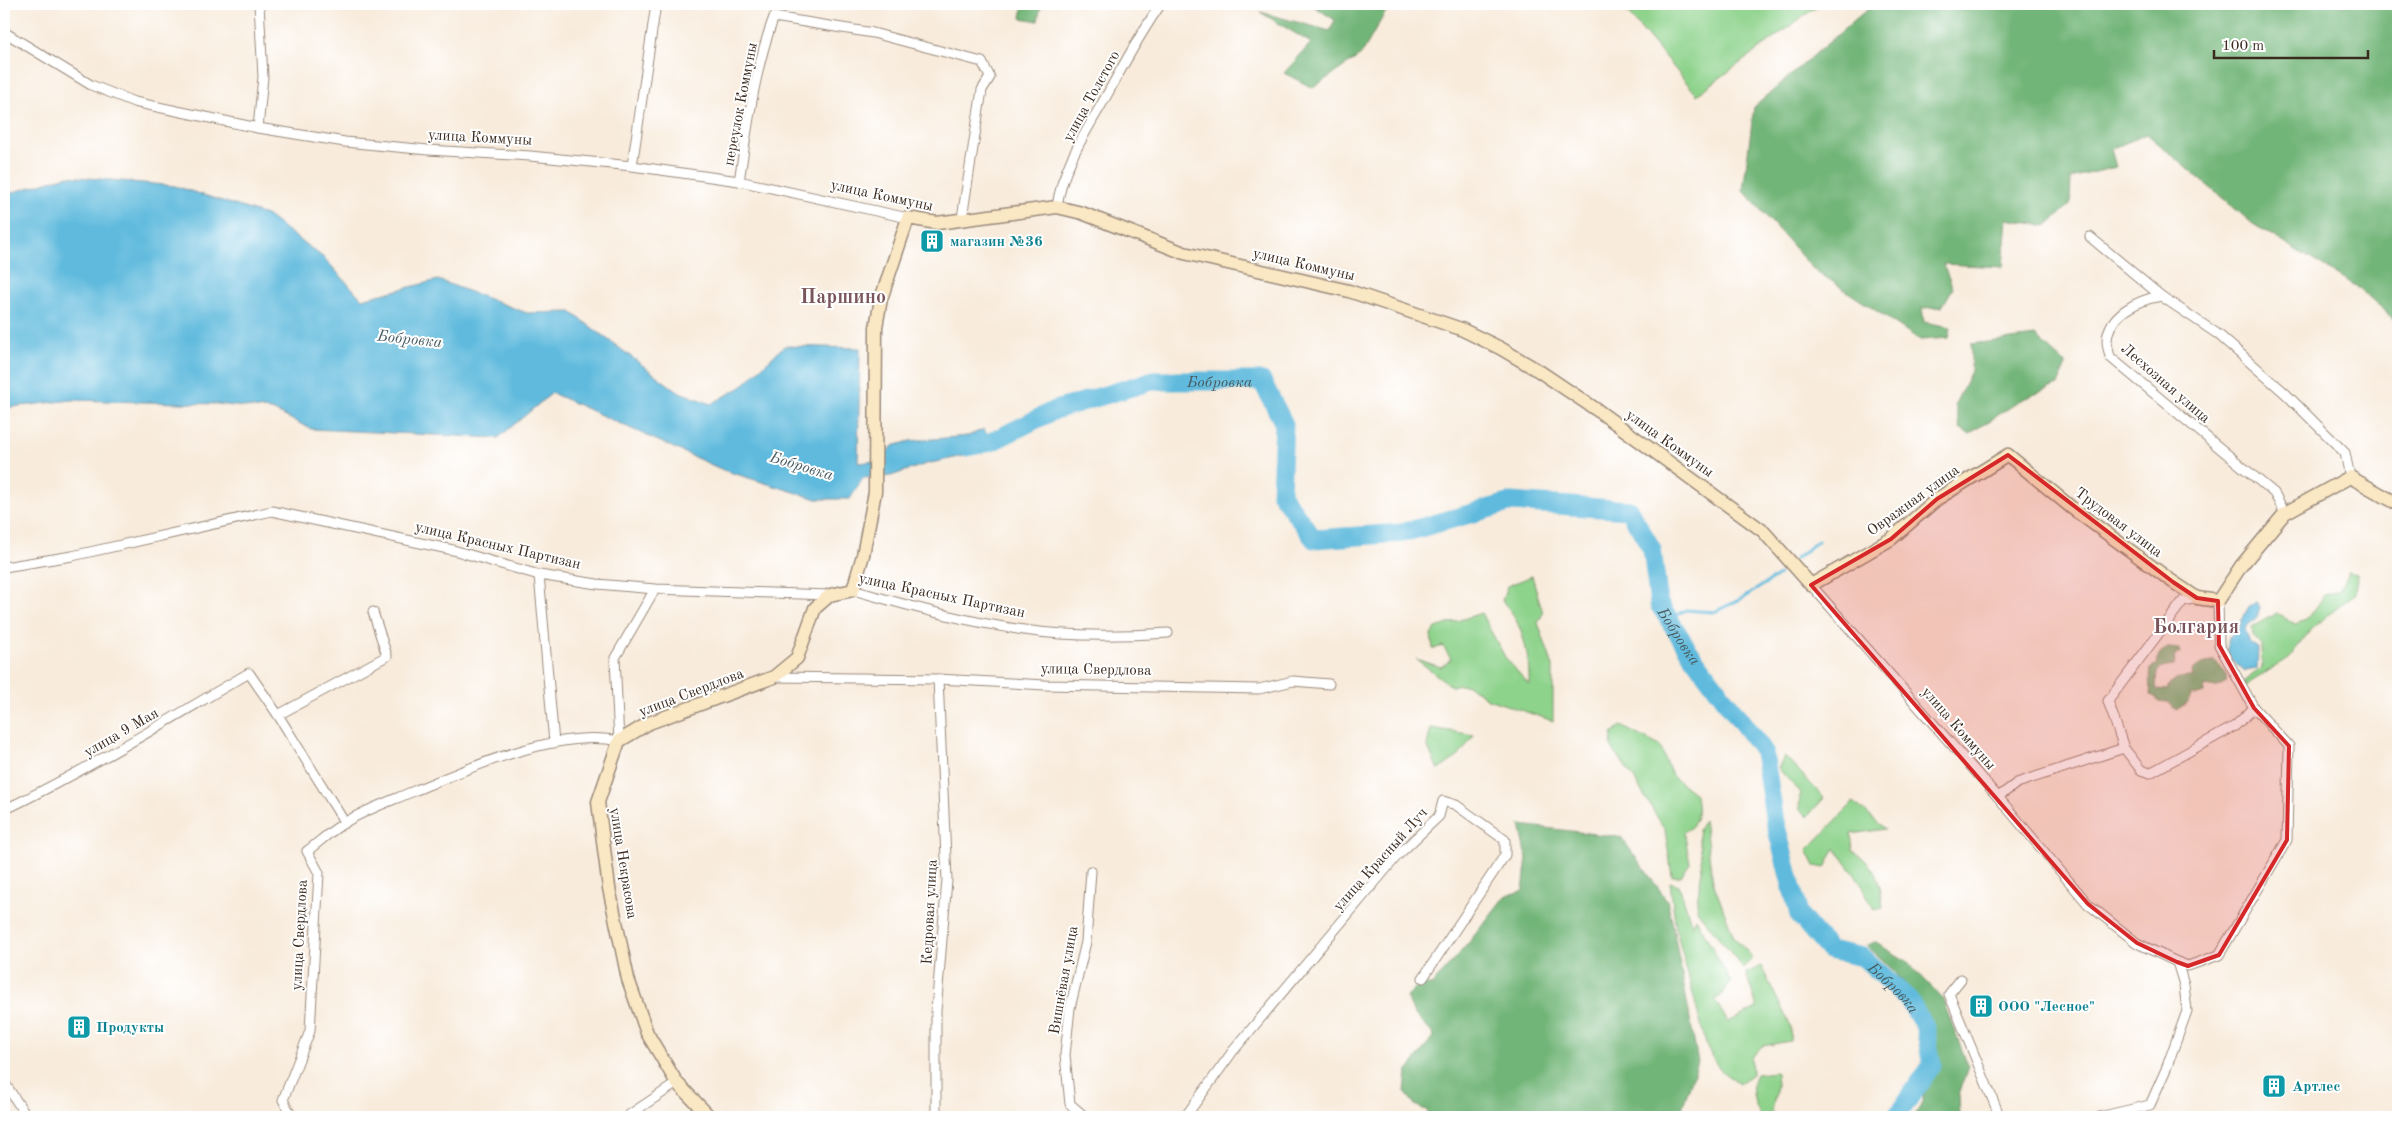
<svg xmlns="http://www.w3.org/2000/svg" width="2402" height="1121" viewBox="0 0 2402 1121" font-family="'Old Standard TT',serif">
  <rect width="100%" height="100%" fill="#fff"/>
  <filter id="ink" filterUnits="userSpaceOnUse"><feTurbulence type="fractalNoise" baseFrequency=".02" numOctaves="2"/><feDisplacementMap in="SourceGraphic" scale="10" xChannelSelector="R" yChannelSelector="G"/><feConvolveMatrix kernelMatrix="1 2 1 2 8 2 1 2 1" color-interpolation-filters="sRGB"/></filter>
  <filter id="wash" filterUnits="userSpaceOnUse"><feTurbulence type="fractalNoise" baseFrequency=".0096" numOctaves="4" result="noise"/><feDisplacementMap in="SourceGraphic" scale="20" xChannelSelector="R" yChannelSelector="G"/><feGaussianBlur stdDeviation="1.12" result="paint"/><feColorMatrix in="noise" values="0 0 0 0 0 0 0 0 0 0 0 0 0 0 0 0 0 1.4 0 .05"/><feComposite in="paint" operator="in"/></filter>
  <g filter="url(#wash)">
    <rect width="100%" height="100%" fill="#f8ebdb"/>
    <g fill="#8ed38c" stroke="#647e55">
      <path d="M1620 4H1820L1697 95Z"/>
      <path d="M2348 572 2357 574 2356 593 2312 628 2289 658 2243 687 2244 681 2262 668 2261 645 2253 636 2252 627 2277 613 2295 624 2306 620 2324 595 2339 591Z"/>
      <path d="M1532 576 1543 613 1538 623 1553 666V721L1488 699 1468 685 1451 686 1416 659 1441 667 1451 659 1443 646 1433 649 1431 635 1436 628 1481 613 1505 657 1529 685C1530 656 1523 622 1502 601L1507 586Z"/>
      <path d="M1621 726 1660 746 1672 776 1696 795C1698 812 1700 823 1684 832L1690 863 1681 876H1672L1665 830 1633 777 1611 747 1612 734Z"/>
      <path d="M1431 728 1474 735 1459 756 1438 770 1427 745Z"/>
      <path d="M1785 756 1824 798 1807 817 1799 809 1800 793 1778 768Z"/>
      <path d="M1854 802 1885 829 1851 834 1853 850C1876 867 1880 879 1883 908L1874 910 1861 883 1835 848 1825 868 1815 866 1807 850Z"/>
      <path d="M1704 820 1713 882 1734 937 1753 958 1743 968 1696 909 1702 869 1698 830Z"/>
      <path d="M1670 882 1679 885 1692 926 1696 918 1731 982 1723 994 1715 1000 1728 1022 1757 1008 1746 973 1761 966 1791 1027 1790 1041 1762 1046 1751 1058 1752 1074 1739 1084 1720 1070 1707 1048 1676 929Z"/>
      <path d="M1776 1072 1777 1085 1771 1117H1762C1754 1106 1749 1086 1756 1074Z"/>
    </g>
    <g fill="#72b578" stroke="#56704b">
      <path d="M1023 4H1041L1038 21 1021 18Z"/>
      <path d="M1310 4H1384L1388 8 1361 55 1313 88 1284 73 1311 43 1260 12 1330 31 1335 20Z"/>
      <path d="M1873 4H2398V322L2356 286 2253 224 2147 134 2111 149 2116 167 2071 178 2070 205 2046 226 2007 219 2003 267 1943 264 1953 288 1942 307 1922 308 1924 322 1951 327 1949 338 1920 340 1812 268 1743 190 1754 107Z"/>
      <path d="M2035 336 2066 364 2058 385 2023 399 1969 434 1960 428 1955 404 1971 371V344Z"/>
      <path d="M2167 648 2179 649 2180 654H2176L2174 666C2154 668 2157 671 2156 689L2167 690C2171 678 2182 677 2193 677L2192 671C2199 664 2206 662 2216 662L2227 675 2226 682 2216 688 2205 686 2204 693 2194 696 2192 694 2187 703 2176 710 2168 702 2157 701 2154 696 2150 695C2152 685 2149 678 2151 668L2158 664C2156 656 2160 652 2167 648Z"/>
      <path d="M1520 825 1621 837 1667 900 1672 921 1698 1062 1679 1117H1428V1111L1415 1105 1405 1092 1407 1072 1434 1035 1415 1015 1406 997 1418 985H1432L1470 941 1505 896 1523 891 1527 858Z"/>
      <path d="M1874 942 1907 961 1942 998 1968 1066 1959 1095 1960 1117H1914L1922 1102 1925 1085 1940 1068C1926 1006 1914 987 1867 946Z"/>
    </g>
    <g fill="#5fbadd" stroke="#4d727e">
      <path d="M67 176 175 186 266 215 324 258 362 299 438 280 527 313 571 312 677 391 711 404 741 387 784 346 860 348 858 463 877 461 893 446 910 441 968 436 984 429 992 450 926 464 891 476 863 478 850 499H817L723 470 552 393 498 438 311 429 272 410 217 404 72 400 4 408V195Z"/>
      <path d="M2257 603 2260 607 2257 617 2245 628 2250 643 2258 648 2257 669 2245 671 2227 655 2228 639 2239 627 2248 608Z"/>
    </g>
    <g fill="none" stroke-linecap="round" stroke-linejoin="round">
      <g stroke="#5fbadd" stroke-width="3">
        <path d="M1795 559 1818 541"/>
        <path d="M1668 619 1686 610 1714 612 1743 598 1779 575"/>
      </g>
      <path stroke="#5fbadd" stroke-width="19" id="s1" d="M966 447 991 442 1055 410 1152 381H1262L1284 424 1281 494 1314 539 1402 533 1512 502 1629 510 1652 549 1659 604 1691 654 1764 752 1775 822 1799 915 1829 950 1863 957 1908 999 1925 1027 1932 1065 1896 1117"/>
    </g>
  </g>
  <g filter="url(#ink)">
    <g fill="none" stroke-linecap="round" stroke-linejoin="round">
      <g stroke="#9a8a7c" stroke-width="11">
        <g id="street">
          <path d="M4 32 91 85 134 102 258 128 345 142 428 150 530 156 632 166 739 181 908 218"/>
          <path d="M258 128 263 77 259 4"/>
          <path d="M632 166 656 4"/>
          <path d="M739 181C748 126 754 70 774 17L873 33 982 62 990 77 982 90 962 218"/>
          <path d="M1057 207C1062 166 1088 129 1108 93 1125 62 1141 32 1161 4"/>
          <path d="M2090 237 2161 296"/>
          <path d="M2285 513 2274 493 2110 357C2109 352 2107 346 2107 341 2108 314 2138 300 2161 296L2219 335 2286 394 2345 453 2350 477"/>
          <path d="M4 567 72 556 272 511 453 550 539 575 597 584 655 589 830 595"/>
          <path d="M539 575 554 743"/>
          <path d="M1811 585 1998 797 2088 904 2137 943 2177 962 2184 985 2187 1011 2166 1069 2150 1105 2099 1117"/>
          <path d="M853 590C909 606 966 622 1024 630 1070 637 1121 636 1168 633"/>
          <path d="M774 677 938 679 1045 685 1259 689 1293 681 1329 684"/>
          <path d="M278 715 387 656 373 612"/>
          <path d="M2124 748 2141 770 2150 773 2235 726 2254 708 2219 645 2218 601"/>
          <path d="M1998 797 2017 783 2124 748 2108 701 2183 601 2197 598"/>
          <path d="M4 810C89 769 168 720 249 673L278 715 345 823"/>
          <path d="M2177 962 2188 966 2219 955 2287 840 2289 746 2254 708"/>
          <path d="M1961 979 1949 994 2000 1117"/>
          <path d="M4 1082 27 1117"/>
          <path d="M292 1117 283 1100 310 1031 319 873 307 851C319 842 331 831 344 823 365 810 391 801 414 791 469 768 559 728 619 741L615 658 655 589"/>
          <path d="M626 1117 677 1083"/>
          <path d="M936 1117V1011L947 880 938 679"/>
          <path d="M1085 1117 1070 1104 1065 1055 1070 1008 1086 942 1091 871"/>
          <path d="M1185 1117 1233 1051 1370 888 1397 856 1439 816 1443 801 1456 805 1505 840V855L1423 978"/>
        </g>
      </g>
      <g stroke="#9a8a7c" stroke-width="15">
        <path id="secondary" d="M710 1117 677 1083 647 1033 628 979 609 888 598 802 619 741 649 723 774 677 797 658 815 608 830 595 853 590 863 555 875 492 876 327 881 299 908 218 937 223 1057 207 1082 213 1184 253 1349 291 1461 329 1500 348 1539 371 1600 412 1763 531 1811 585 1891 539 1937 499 2008 455 2072 508 2173 582 2197 598 2218 601 2241 566 2285 513 2350 477 2398 504"/>
      </g>
      <use href="#street" stroke="#fff" stroke-width="9"/>
      <use href="#secondary" stroke="#fae7c3" stroke-width="12"/>
    </g>
  </g>
  <path fill="#d62828" fill-opacity="0.2" stroke="#d62828" stroke-width="4" stroke-linejoin="round" d="M2008 455 2173 582 2197 598 2218 601 2219 645 2254 708 2289 746 2287 840 2219 955 2188 966 2177 962 2137 943 2088 904 1811 585 1891 539 1937 499Z"/>
  <defs>
    <g id="building-square" transform="scale(1.25)"><rect x="-9" y="-9" width="18" height="18" rx="4" fill="#0f9aa8" stroke="#fff"/><path d="M-4-6H4V6H1V3H-1V6H-4ZM-2.5-4.3h1.7v1.8h-1.7ZM.8-4.3h1.7v1.8H.8ZM-2.5-1h1.7V.8h-1.7ZM.8-1h1.7V.8H.8Z" fill="#fff"/></g>
  </defs>
  <g fill-rule="evenodd">
    <use href="#building-square" x="932" y="241"/>
    <use href="#building-square" x="1981" y="1006"/>
    <use href="#building-square" x="79" y="1027"/>
    <use href="#building-square" x="2274" y="1086"/>
  </g>
  <g text-anchor="middle" stroke-width="4" stroke-linejoin="round" paint-order="stroke">
    <g font-size="15" fill="#3b2a1e" stroke="#fff">
      <text transform="translate(1091 96) rotate(-61)" y="5">улица Толстого</text>
      <text transform="translate(740 104) rotate(-79)" y="5">переулок Коммуны</text>
      <text transform="translate(480 137) rotate(3)" y="5">улица Коммуны</text>
      <text transform="translate(882 195) rotate(12)" y="5">улица Коммуны</text>
      <text transform="translate(1304 264) rotate(13)" y="5">улица Коммуны</text>
      <text transform="translate(2166 383) rotate(41)" y="5">Лесхозная улица</text>
      <text transform="translate(1670 443) rotate(36)" y="5">улица Коммуны</text>
      <text transform="translate(1913 500) rotate(-36)" y="5">Овражная улица</text>
      <text transform="translate(2119 522) rotate(37)" y="5">Трудовая улица</text>
      <text transform="translate(498 545) rotate(13)" y="5">улица Красных Партизан</text>
      <text transform="translate(942 595) rotate(12)" y="5">улица Красных Партизан</text>
      <text transform="translate(1096 669) rotate(1)" y="5">улица Свердлова</text>
      <text transform="translate(691 692) rotate(-21)" y="5">улица Свердлова</text>
      <text transform="translate(1959 728) rotate(49)" y="5">улица Коммуны</text>
      <text transform="translate(121 732) rotate(-30)" y="5">улица 9 Мая</text>
      <text transform="translate(1380 859) rotate(-48)" y="5">улица Красный Луч</text>
      <text transform="translate(624 863) rotate(81)" y="5">улица Некрасова</text>
      <text transform="translate(929 912) rotate(-87)" y="5">Кедровая улица</text>
      <text transform="translate(299 935) rotate(-87)" y="5">улица Свердлова</text>
      <text transform="translate(1063 980) rotate(-80)" y="5">Вишнёвая улица</text>
    </g>
    <g font-size="15" font-weight="bold" fill="#0d838f" stroke="#fff" text-anchor="start">
      <text x="950" y="246">магазин №36</text>
      <text x="1998" y="1011">ООО "Лесное"</text>
      <text x="96" y="1032">Продукты</text>
      <text x="2292" y="1091">Артлес</text>
    </g>
    <g font-size="16" font-style="italic" fill="#485c61" stroke="#fff">
      <text transform="translate(410 338) rotate(6)" y="6">Бобровка</text>
      <text dy="6" stroke="none"><textPath href="#s1" startOffset="266">Бобровка</textPath></text>
      <text transform="translate(802 465) rotate(17)" y="6">Бобровка</text>
      <text dy="6" stroke="none"><textPath href="#s1" startOffset="941">Бобровка</textPath></text>
      <text dy="6" stroke="none"><textPath href="#s1" startOffset="1376">Бобровка</textPath></text>
    </g>
    <g font-size="20" font-weight="bold" fill="#79555b" stroke="#fff">
      <text x="843" y="303">Паршино</text>
      <text x="2196" y="633">Болгария</text>
    </g>
  </g>
  <rect width="2402" height="1121" fill="none" stroke="#fff" stroke-width="20"/>
  <path d="M2214 50v8h154v-8" fill="none" stroke="#3b2a1e" stroke-width="2.5"/>
  <text x="2222" y="50" font-size="15" fill="#3b2a1e" stroke="#ffffff" stroke-width="4" paint-order="stroke">100 m</text>
</svg>
